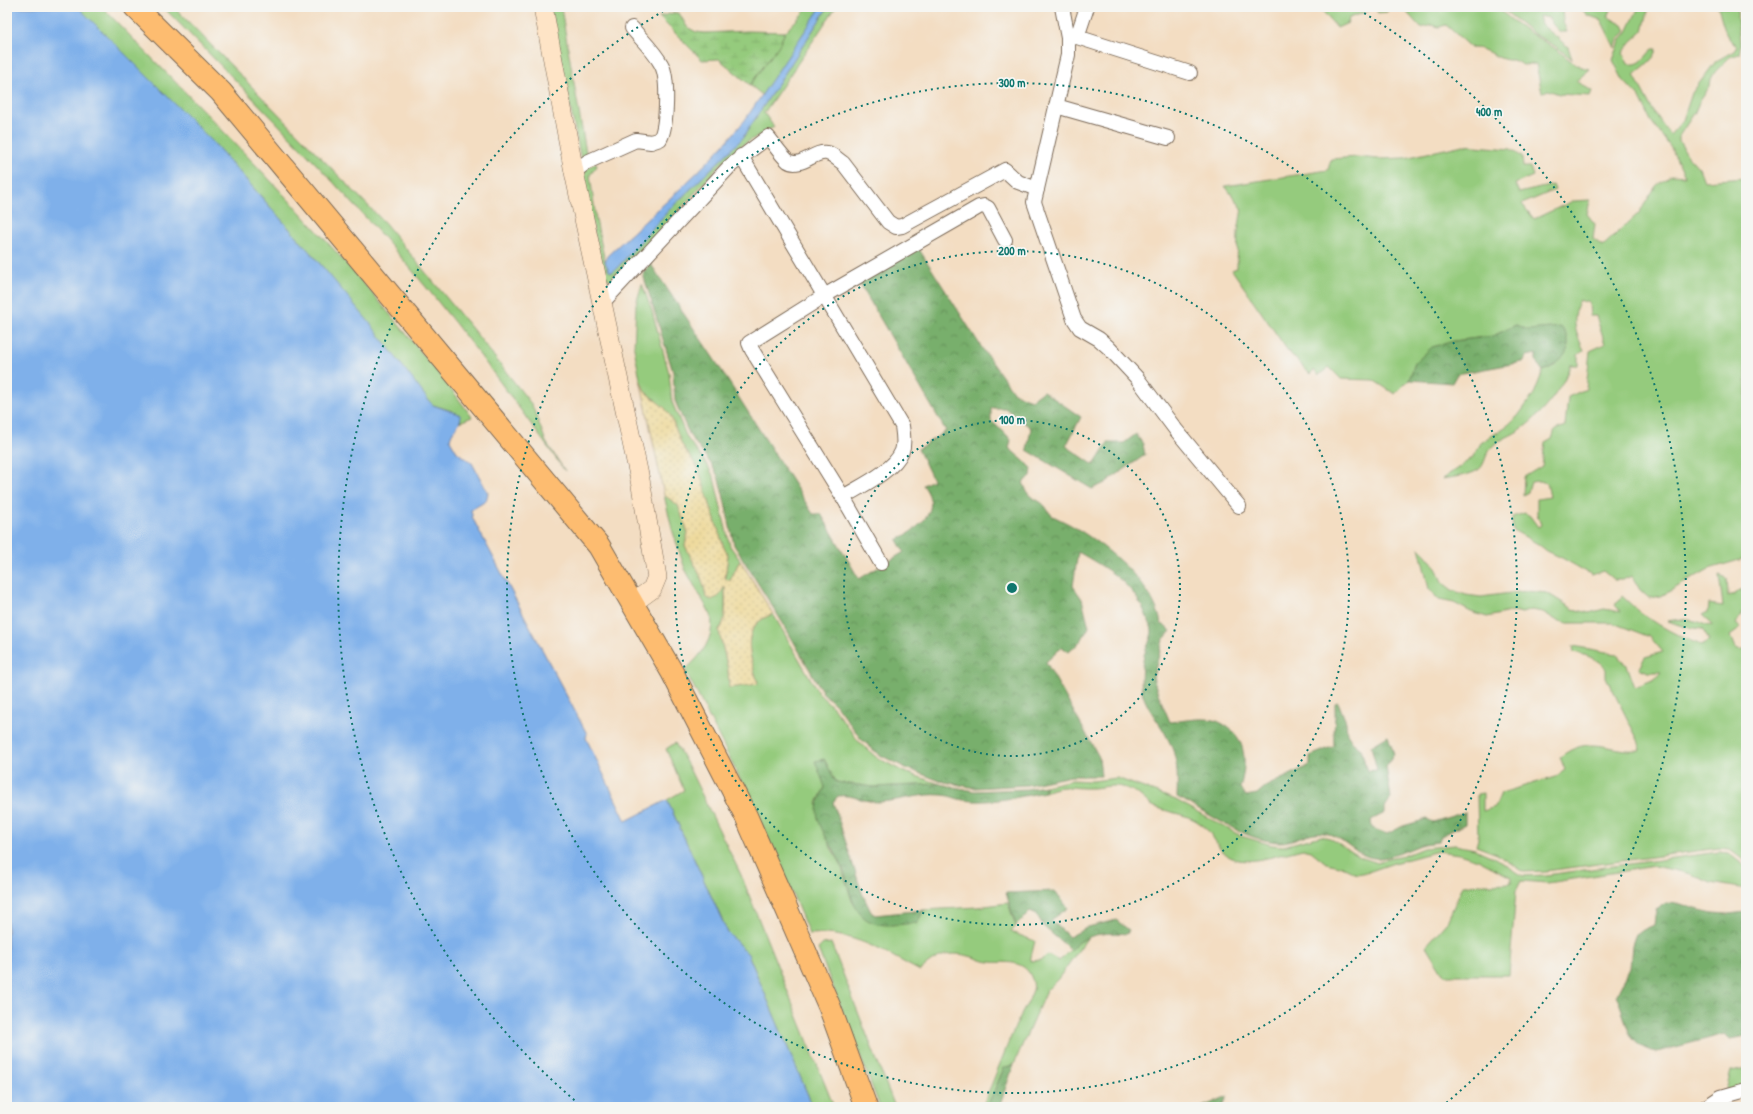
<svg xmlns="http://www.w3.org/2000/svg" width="1753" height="1114" viewBox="0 0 1753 1114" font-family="'Patrick Hand',sans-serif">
  <defs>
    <pattern id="forest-crowns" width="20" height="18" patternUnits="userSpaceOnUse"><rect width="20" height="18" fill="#78af6c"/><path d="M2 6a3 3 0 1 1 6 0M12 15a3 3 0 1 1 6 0" fill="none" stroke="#648f58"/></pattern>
    <pattern id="wetland-marsh" width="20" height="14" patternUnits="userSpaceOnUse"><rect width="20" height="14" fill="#95cb7d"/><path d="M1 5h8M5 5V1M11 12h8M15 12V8" fill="none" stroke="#81ae6c"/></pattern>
    <pattern id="sand-dots" width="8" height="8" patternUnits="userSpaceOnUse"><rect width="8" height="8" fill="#eeda9e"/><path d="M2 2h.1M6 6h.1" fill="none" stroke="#cdbb88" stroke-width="1.8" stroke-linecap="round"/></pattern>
  </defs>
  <rect width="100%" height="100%" fill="#f6f6f2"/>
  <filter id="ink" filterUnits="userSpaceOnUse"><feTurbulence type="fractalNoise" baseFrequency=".025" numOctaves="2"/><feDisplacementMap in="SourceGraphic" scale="8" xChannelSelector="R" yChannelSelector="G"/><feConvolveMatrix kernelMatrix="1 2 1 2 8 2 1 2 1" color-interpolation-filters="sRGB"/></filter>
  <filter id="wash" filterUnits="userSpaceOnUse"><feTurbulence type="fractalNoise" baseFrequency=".012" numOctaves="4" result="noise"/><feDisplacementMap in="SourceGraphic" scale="16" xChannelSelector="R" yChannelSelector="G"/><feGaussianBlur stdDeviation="0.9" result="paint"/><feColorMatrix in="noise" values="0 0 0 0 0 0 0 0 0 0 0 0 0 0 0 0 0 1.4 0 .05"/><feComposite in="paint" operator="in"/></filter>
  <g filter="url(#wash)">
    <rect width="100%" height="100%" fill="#f3ddc2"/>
    <g fill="#95cb7d" stroke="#687a4e">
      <path d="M78 7H102C207 115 313 219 408 336 430 363 452 389 472 417L460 422 461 419 452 411 433 405 429 401 316 259 212 141Z"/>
      <path d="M163 7H174L384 222 478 336 532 405 546 442 565 471C508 392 450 312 385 239 314 159 238 83 163 7Z"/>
      <path d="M550 7 561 8 587 158 581 160Z"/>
      <path d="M809 7H821L762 95 750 85 779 45 785 32Z"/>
      <path d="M828 7H836L764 113 774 127 742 145 720 165 619 277 612 280 604 278 582 176 586 169 596 163 597 166 590 175 596 220 605 262 609 271 612 272 617 268 669 210 742 139Z"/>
      <path d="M1319 7H1392L1389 8 1387 12 1378 13 1375 8 1349 18 1348 23 1337 28Z"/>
      <path d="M1402 7H1497C1514 24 1533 35 1553 47 1565 55 1574 67 1590 69L1576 81 1592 91 1590 96 1559 94 1548 90 1542 93 1536 64 1523 65 1513 60C1498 62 1488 47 1472 48L1446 25 1439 27 1432 25 1421 28Z"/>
      <path d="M1500 7H1562L1563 22 1567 32H1560L1553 25 1549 18 1539 16 1541 24 1568 47 1572 59 1555 46 1534 34Z"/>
      <path d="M1580 7H1612L1608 17 1623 25 1626 31 1619 38 1615 48 1601 20 1587 15Z"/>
      <path d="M1639 7H1649L1643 31 1631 42 1623 53 1628 64C1643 66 1644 56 1653 49H1657C1656 59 1641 68 1634 75L1652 109 1670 135 1683 120 1692 93 1716 61 1734 51 1737 46C1725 39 1722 21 1718 7H1739C1733 22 1744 38 1739 54L1730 57 1715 72 1711 79 1710 86 1700 100 1695 112 1679 136V141L1688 156 1699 168 1704 181 1746 178V558L1709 569 1661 596 1649 598 1640 590 1632 576 1622 580H1614L1603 571 1592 575 1562 558 1547 551 1538 544 1513 530 1512 517 1525 513 1530 516 1538 527 1541 525 1537 514V499L1550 497 1547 483 1539 481 1531 482 1528 492 1523 495 1524 477 1542 466 1545 443 1552 439 1555 430 1565 426 1568 397 1586 389 1590 351 1605 344 1596 316H1590L1589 303 1579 300C1572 322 1574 330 1584 350L1578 355V365H1570C1564 387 1539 419 1518 431 1509 437 1497 440 1490 449 1485 455 1485 466 1478 470 1468 476 1454 477 1442 479L1472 458 1481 443 1508 425 1518 416 1534 394 1543 371 1556 365 1528 330 1516 325 1493 336 1454 341 1415 363 1409 380 1395 394 1373 380 1341 379 1329 367 1319 375 1314 370 1310 374 1288 351 1232 270 1237 268 1238 232 1242 208 1225 186 1328 170 1331 159 1357 157 1378 159 1405 158 1463 145 1511 149 1522 157 1523 167H1530L1533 176 1515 184 1519 193 1553 185 1555 190 1522 204 1534 219 1573 201 1590 200 1587 214 1595 224 1593 239 1603 246 1639 213 1656 186 1671 175 1685 176 1671 148 1651 121 1640 98 1623 80 1613 60 1621 39 1627 32Z"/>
      <path d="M642 284 652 311 669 373 672 402 687 438 708 466 714 478 730 546 740 560 730 581 725 578 728 555 724 548 698 468 682 445 676 432 654 398 645 392 640 379 634 348 636 304Z"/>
      <path d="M664 495 678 505 688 533 685 545C693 564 703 574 706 597H718L725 585V619L719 631 728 669 730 688 758 683C750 656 738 626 773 614L820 695 833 707 859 742 876 757 904 772 940 784 874 787 836 782 824 759 825 787 817 803 831 848 840 862 852 901 859 912 917 923 924 910 977 907 1008 903 1016 926 1011 932 1035 941 1030 961 1041 960 1048 955 1059 961 1077 943 1088 937 1058 979 1046 991 1014 1064 1004 1068 987 1107H982C994 1080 1004 1052 1016 1025 1021 1014 1029 1002 1033 990 1035 984 1031 975 1027 970 1014 957 996 966 981 960 956 950 939 952 920 971 882 951 854 931 809 934 773 844 730 757 685 670 702 655 715 638 711 615L685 569 672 529Z"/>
      <path d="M1419 547 1436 567 1442 582 1452 590 1466 595 1481 597 1526 591 1547 593 1573 609 1589 613 1604 609 1621 612 1615 605 1622 596C1644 618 1672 634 1701 645L1709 640 1702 629 1685 627 1668 621C1677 619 1685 619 1695 621 1703 622 1703 627 1713 625L1702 615 1708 612 1709 604 1723 606 1719 575 1727 578 1728 596 1743 590 1746 596V610L1742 613 1736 624 1741 628 1730 636 1735 648 1740 651 1746 649V862L1729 849 1719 848 1546 871 1524 872 1497 854 1476 846 1478 839 1477 794 1483 793V811L1495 807 1501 793 1555 777 1565 770 1560 757C1591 733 1609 753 1641 750L1638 740 1606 677V669C1597 658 1588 656 1574 652L1573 646 1617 654 1621 661 1627 665 1635 687 1655 679 1661 672H1648L1639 668 1645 657 1663 652 1650 637 1613 623H1567L1556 620 1543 612 1531 610 1522 613 1514 611 1487 617 1471 612 1454 603 1439 600 1429 589Z"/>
      <path d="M675 743 687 764 741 875 834 1107H813L748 954 728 933 667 800 684 790 666 749Z"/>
      <path d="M1117 778 1176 800 1241 836 1272 845 1283 846 1321 836 1330 838 1360 857 1375 862 1403 856 1423 848 1455 845 1475 849 1495 858 1523 876 1546 875 1719 852 1728 853 1746 867V889L1711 883 1691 874 1655 866 1548 883 1521 881 1516 891 1509 975H1444L1426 946 1447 922 1463 885 1511 883V877L1478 860 1459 854 1438 851 1394 863 1371 871 1357 874 1340 866 1326 863 1311 851 1303 849C1283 853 1254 865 1234 859 1218 853 1214 833 1201 824 1188 814 1170 813 1155 807 1147 804 1141 794 1131 790 1115 783 1108 787 1092 788 1072 789 1065 783 1045 792V786L1072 780 1092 781Z"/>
      <path d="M831 943 895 1107H880L818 949 823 944Z"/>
      <path d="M1746 1068V1086L1726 1091 1731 1071Z"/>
    </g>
    <g fill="url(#forest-crowns)" stroke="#5a6c45">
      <path d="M917 246 982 348 1014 393 1031 400 1043 391 1081 417 1066 446 1094 465 1108 443H1124L1136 434 1143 444 1145 455 1105 483 1092 489 1027 450 1031 428 1005 408H991V421L1004 432 1011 440 1009 448 1032 468 1031 476 1023 482C1025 487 1027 493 1030 496 1034 499 1040 501 1043 504 1047 507 1048 513 1053 516 1058 519 1064 521 1069 524 1103 543 1155 584 1161 624L1166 626 1171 631 1163 640 1153 677 1157 691 1170 722C1183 721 1199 717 1213 720 1219 721 1225 725 1229 728 1248 743 1246 767 1240 788L1246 796 1257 794 1265 787 1310 765V756L1334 746C1333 732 1336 718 1335 703L1338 702 1346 722 1347 734 1352 742 1361 749 1367 771 1377 770 1371 746 1388 736 1394 754 1386 767 1391 798 1385 807V813L1371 820 1372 828 1387 834 1403 826 1427 819 1433 822 1465 812V824L1441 836 1439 842C1434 843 1427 843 1421 845 1406 850 1385 862 1369 857 1352 852 1341 835 1324 833 1308 830 1294 843 1279 842 1244 841 1208 812 1177 797 1178 775 1178 757 1167 737 1160 723 1148 710 1143 695 1140 684 1141 667 1144 655 1146 648 1151 640 1152 632 1152 626 1148 620 1146 615 1133 583 1106 568 1078 552L1073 586 1082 599 1089 627 1081 641 1069 652 1062 647 1046 662 1099 757 1101 776H1071L1027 785 975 788 940 781 906 768 878 754 861 739 836 705 823 693 784 625 734 545 723 494 718 476 711 464 690 436 675 401 673 372 643 274 650 263 720 368 813 514H821L859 579 904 552 897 540C910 533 935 518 930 499 929 494 926 489 923 485L933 480 918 449 946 431 860 284 842 295 838 289Z"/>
      <path d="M1516 325 1528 330 1561 327C1578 347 1562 363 1543 371L1536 362V354L1527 356 1523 362 1457 374 1452 383 1409 380 1415 363 1432 347 1454 341 1493 336Z"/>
      <path d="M824 759 836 782 874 787 940 784 974 791 1027 789 1045 786V792C1018 797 990 804 963 800 956 799 949 795 942 795 921 793 900 801 879 802 863 802 853 794 838 796L833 802 862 893 871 912 875 915 924 910 917 923C901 924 882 928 869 921 848 909 850 881 840 862 833 847 822 834 818 818 815 806 820 798 825 787L815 761Z"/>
      <path d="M1055 891 1068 908 1051 920 1069 937 1088 927 1116 920 1129 930 1127 934C1106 932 1085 933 1071 950L1044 927 1037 915 1030 912 1016 926 1006 893Z"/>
      <path d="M1666 903 1681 904 1695 909 1713 913 1728 914 1746 912V1036L1730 1039 1725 1034 1657 1052C1623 1046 1629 1020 1616 996L1630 968 1632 945 1635 936 1643 930 1654 925 1656 909Z"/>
      <path d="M1014 1064 999 1107H987L1004 1068Z"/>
      <path d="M1228 1096 1222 1107H1202Z"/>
    </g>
    <path fill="url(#wetland-marsh)" stroke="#687a4e" d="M673 13H679L687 27 696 32 705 33 747 31 785 32 779 45 750 85 719 59 702 60 659 17Z"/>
    <path fill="url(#sand-dots)" stroke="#94825e" d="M640 379 645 392 665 408 671 417 682 445 698 468 724 548 728 555 725 578 730 581 740 560 773 614C738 626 750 656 758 684L729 688 728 669 719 631C728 619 725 601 725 586L718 597 711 600 706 597C703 574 693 564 685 545L688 533 678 505 664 495Z"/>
    <g fill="#7fb0ea" stroke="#5d6d84">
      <path d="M7 7H78L212 141 316 259 369 322 429 401 433 405 459 414 461 417C460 426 451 430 450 440L457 452 472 463 488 493 486 501 471 510 473 519 587 734 586 738 626 821 667 800 728 933 748 954 813 1107H7Z"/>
      <path d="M821 7H828L742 139 669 210 617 268 612 272 609 271 605 262 607 256C654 212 705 170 745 120Z"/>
    </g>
  </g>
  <g filter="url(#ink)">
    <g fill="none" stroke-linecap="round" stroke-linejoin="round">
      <g stroke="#7b6957" stroke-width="16">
        <g id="street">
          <path d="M1062 7 1068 38V55L1034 202 1074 319 1080 328 1099 339 1108 347 1137 378 1176 430 1239 506"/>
          <path d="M1077 37 1087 7"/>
          <path d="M1068 38 1077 37 1190 73"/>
          <path d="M1056 106 1168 138"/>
          <path d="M741 156 902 426C903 434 905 443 902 451 894 471 861 486 843 497"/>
          <path d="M574 172 587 162 636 140 651 142 660 139C667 127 669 77 661 64 654 51 641 39 632 28"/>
          <path d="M603 302 730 166 768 137C774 144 781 155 788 161 800 169 815 150 827 153 833 154 838 160 843 163L888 222 896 227 902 226 1005 170 1018 182 1037 189"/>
          <path d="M881 563 843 497 752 350 749 343 824 296 979 207 984 206 988 208 1005 240"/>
          <path d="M1706 1107 1721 1097 1746 1090"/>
        </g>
      </g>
      <g stroke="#7b6957" stroke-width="20">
        <path id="secondary" d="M543 7 574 172 640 480 657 577 652 589 633 603"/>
      </g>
      <g stroke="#7b6957" stroke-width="24">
        <path id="highway" d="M135 7 221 92 599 546 672 672 746 816 830 1008 866 1107"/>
      </g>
      <use href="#street" stroke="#fff" stroke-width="14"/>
      <use href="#secondary" stroke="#fee4c6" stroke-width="19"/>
      <use href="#highway" stroke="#fdbc70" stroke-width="22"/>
    </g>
  </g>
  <g fill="none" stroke="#0f766e" stroke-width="2" stroke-dasharray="2 4">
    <circle cx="1012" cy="588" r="168"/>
    <circle cx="1012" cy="588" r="337"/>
    <circle cx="1012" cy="588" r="505"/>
    <path d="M579 1104A674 674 0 0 1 670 7M1354 7A674 674 0 0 1 1445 1104"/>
  </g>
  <circle cx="1012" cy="588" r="6" fill="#0f766e" stroke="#f6f6f2" stroke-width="2"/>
  <g font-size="12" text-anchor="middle" font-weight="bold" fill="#0f766e" stroke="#f6f6f2" stroke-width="3.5" stroke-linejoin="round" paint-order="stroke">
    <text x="1012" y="87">300 m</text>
    <text x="1489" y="116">400 m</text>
    <text x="1012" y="255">200 m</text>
    <text x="1012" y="424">100 m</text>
  </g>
  <rect width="1753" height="1114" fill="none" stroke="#f6f6f2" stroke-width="24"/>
</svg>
